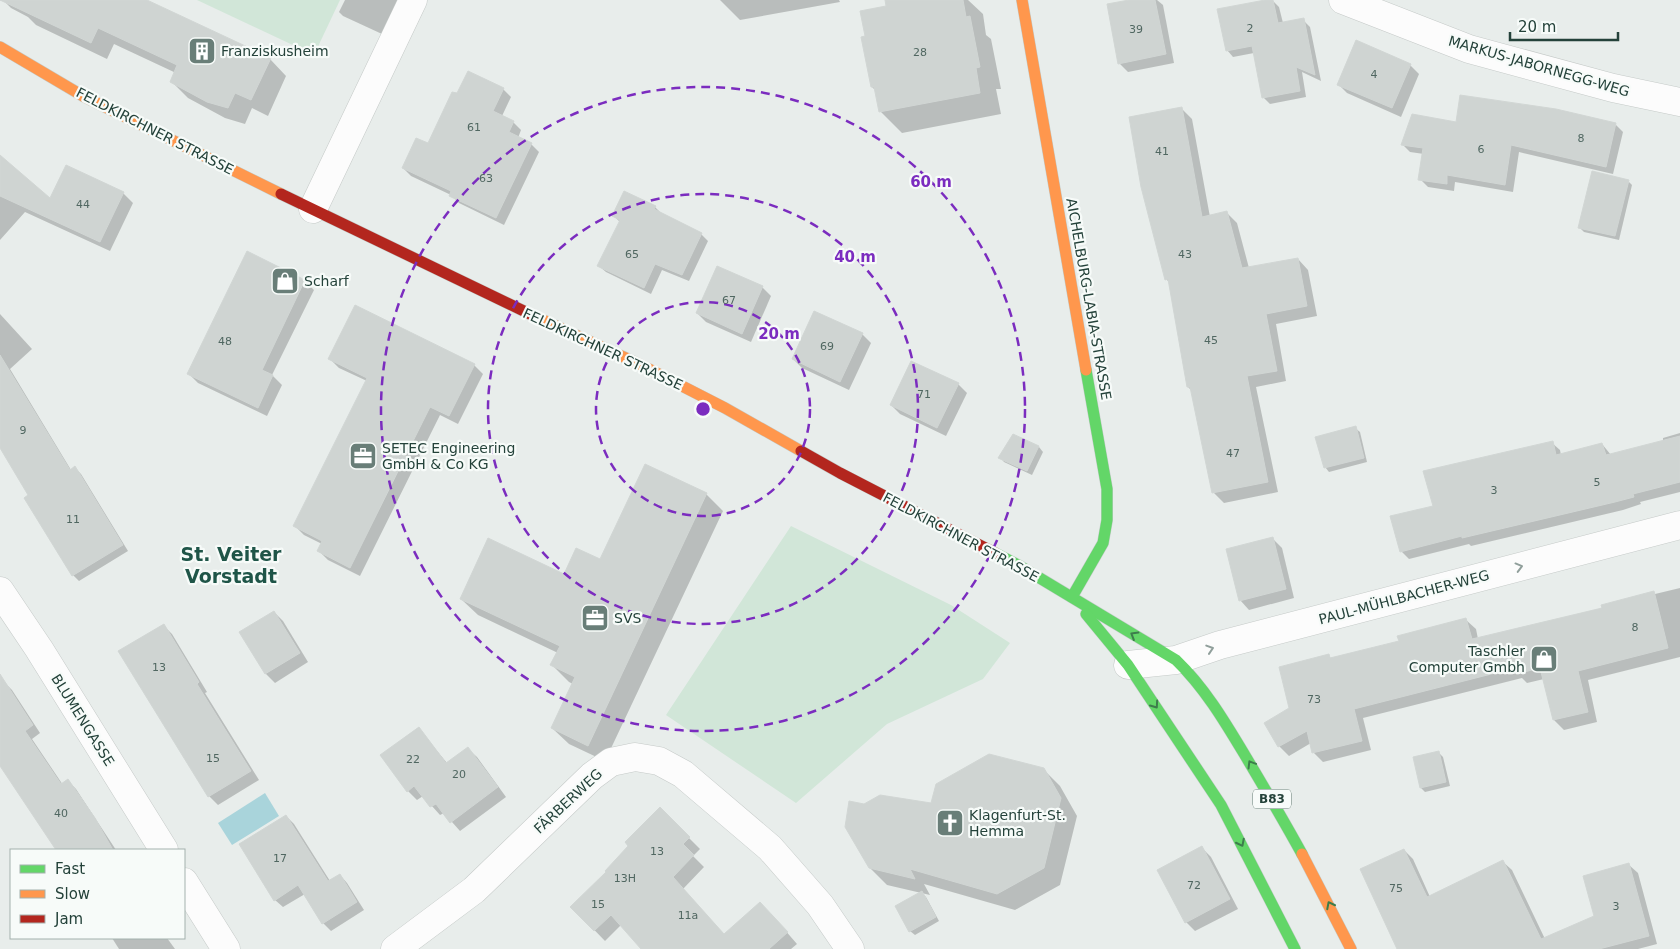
<svg xmlns="http://www.w3.org/2000/svg" width="1680" height="949" viewBox="0 0 1680 949" font-family="'DejaVu Sans',sans-serif">
  <rect width="100%" height="100%" fill="#e8edeb"/>
  <g fill="#d1e6d8">
    <path d="M197 0H340L314 55Z"/>
    <path d="M791 526 951 605 1010 643 983 679 887 724 796 803 666 715Z"/>
  </g>
  <path fill="#a9d4db" d="M265 793 279 816 232 845 218 823Z"/>
  <g fill="#0003">
    <path d="M3 0H144L270 59 286 76 268 116 252 108 245 124 225 118 188 98 172 82 176 73 114 44 107 59 36 25 28 17 11 8Z"/>
    <path d="M345 0H398L382 34 343 16 339 12Z"/>
    <path d="M720 0H839L840 2 740 20Z"/>
    <path d="M902 0H968L983 14 986 35 991 39 1001 89H996L1001 114 902 133 880 111 876 91 872 87 866 37 887 7Z"/>
    <path d="M1135 0H1157L1163 5 1174 63 1128 72 1119 63Z"/>
    <path d="M1272 0 1279 7 1283 23 1303 20 1310 27 1321 81 1302 72 1306 97 1270 104 1263 97 1254 53 1233 57 1227 50Z"/>
    <path d="M1410 65 1419 74 1401 117 1347 93 1338 84Z"/>
    <path d="M503 89 511 97 502 116 513 122 521 130 518 138 531 144 539 152 504 225 459 203 451 195 411 176 403 168 428 145 458 95Z"/>
    <path d="M1182 109 1192 119 1210 217 1226 212 1237 223 1249 268 1298 259 1308 270 1317 316 1276 324 1286 381 1256 387 1278 492 1224 503 1213 492 1193 392 1188 387 1169 282 1166 279Z"/>
    <path d="M1615 124 1623 132 1613 174 1519 152 1513 192 1455 182 1454 191 1428 187 1420 179 1424 154 1410 152 1402 144Z"/>
    <path d="M0 157 51 200 123 193 133 203 110 251 25 212 0 240Z"/>
    <path d="M1628 181 1632 185 1619 240 1584 232 1580 228Z"/>
    <path d="M655 207 662 214 701 234 708 241 689 281 662 270 651 294 606 272 599 266 620 222 614 216Z"/>
    <path d="M305 281 314 290 272 375 282 385 267 416 198 383 189 374Z"/>
    <path d="M762 287 771 296 751 342 706 322 697 313Z"/>
    <path d="M0 314 32 349 10 369 71 470 75 468 81 474 128 551 79 581 73 575 26 498 30 495 0 446Z"/>
    <path d="M862 334 871 343 849 390 802 368 793 359Z"/>
    <path d="M330 359 474 365 483 374 458 424 440 415 360 576 328 560 319 551 322 544 304 535 295 526 367 381 339 368Z"/>
    <path d="M958 384 967 393 946 436 900 414 891 405Z"/>
    <path d="M1355 428 1360 432 1367 462 1329 472 1325 467Z"/>
    <path d="M1680 433V492L1640 502 1641 504 1623 510 1471 546 1469 544 1409 559 1401 551 1434 507 1552 443 1560 450 1561 455 1602 444 1611 455 1663 441V438Z"/>
    <path d="M1014 436 1039 447 1043 452 1032 475 1004 462 1000 457Z"/>
    <path d="M706 494 723 511 605 761 569 744 552 728 573 684 569 682 552 665 558 653 478 615 461 599 565 576 600 561Z"/>
    <path d="M1273 539 1282 548 1294 598 1249 610 1240 600Z"/>
    <path d="M1680 588V657L1588 680 1597 722 1564 730 1554 720 1544 679 1527 683 1522 678 1363 718 1371 750 1323 762 1313 752 1311 743 1289 756 1279 746 1266 723 1290 708 1328 656 1332 659 1400 642 1466 620 1476 629 1478 639 1603 608 1653 593 1655 594Z"/>
    <path d="M274 612 283 621 308 662 275 683 266 674 241 632Z"/>
    <path d="M163 625 172 634 207 692 205 693 259 780 218 805 209 796 120 651Z"/>
    <path d="M4 682 12 690 40 733 32 739 63 785 68 781 76 789 116 850H58L0 762V684Z"/>
    <path d="M418 728 447 763 468 749 477 757 506 797 460 831 444 813 440 815 423 796 417 800 408 791 381 756Z"/>
    <path d="M1439 753 1443 757 1450 786 1425 792 1421 788Z"/>
    <path d="M1043 769 1060 786 1077 816 1060 885 1015 910 924 884 930 895 887 885 870 868 865 805H932Z"/>
    <path d="M660 809 700 849 693 856 704 867 683 889 724 935 771 914 797 944 791 949H643L621 925 605 941 572 907 608 872Z"/>
    <path d="M286 816 294 824 330 881 340 875 347 883 364 910 331 931 323 923 305 894 283 907 275 900Z"/>
    <path d="M1202 848 1211 857 1238 909 1195 931 1186 922Z"/>
    <path d="M1404 850 1413 859 1430 897 1503 862 1512 870 1545 939 1595 917 1629 865 1638 873 1657 944 1638 949H1398Z"/>
    <path d="M921 893 926 897 939 921 915 935 910 931Z"/>
    <path d="M112 938H167L175 949H119Z"/>
  </g>
  <g fill="#cfd4d2" stroke="#d1d6d4">
    <path d="M0 0H147L271 58 251 100 235 93 228 108 207 102 170 82 177 65 98 28 91 43Z"/>
    <path d="M885 0H963L966 17 970 16 980 67 976 68 980 93 879 112 874 87H871L861 37 865 36 860 11 886 6Z"/>
    <path d="M1129 0H1155L1166 54 1118 64 1107 4Z"/>
    <path d="M1265 0H1273L1278 23 1304 18 1315 75 1296 67 1300 91 1262 98 1252 46 1226 51 1217 9Z"/>
    <path d="M1356 40 1411 64 1392 108 1337 85Z"/>
    <path d="M468 71 504 88 493 111 514 121 509 132 532 143 496 218 449 196 451 191 402 168 416 138 428 143 452 92 457 93Z"/>
    <path d="M1460 95 1556 109 1616 123 1606 167 1511 145 1505 185 1447 175V184L1418 180 1423 148 1401 145 1412 114 1456 122Z"/>
    <path d="M1182 107 1202 217 1227 211 1242 268 1298 258 1307 306 1266 314 1277 371 1247 376 1268 482 1212 493 1190 387H1187L1168 279 1165 280 1141 187 1129 117Z"/>
    <path d="M0 155 50 198 66 165 124 192 100 242 0 196Z"/>
    <path d="M1592 171 1629 180 1615 236 1578 228Z"/>
    <path d="M624 191 656 206 654 209 702 233 682 275 655 264 644 288 597 266 620 220 612 216Z"/>
    <path d="M247 251 305 280 262 370 273 375 258 408 187 374Z"/>
    <path d="M717 266 763 286 742 334 696 313Z"/>
    <path d="M355 305 475 364 449 416 430 407 350 568 317 551 322 541 293 526 367 378 328 359Z"/>
    <path d="M814 311 863 333 840 382 792 359Z"/>
    <path d="M0 355 70 470 75 466 123 545 72 576 24 498 28 495 0 448Z"/>
    <path d="M911 361 959 383 937 428 890 405Z"/>
    <path d="M1356 426 1364 458 1324 468 1315 437Z"/>
    <path d="M1013 434 1039 446 1027 471 998 458Z"/>
    <path d="M1680 436V482L1633 494 1634 497 1615 502 1462 538V536L1400 552 1390 516 1433 506 1423 471 1553 441 1556 455 1602 443 1606 455Z"/>
    <path d="M645 464 707 493 588 746 551 728 575 677 550 665 560 646 460 599 488 538 564 574 576 548 600 559Z"/>
    <path d="M1273 537 1286 589 1239 601 1226 549Z"/>
    <path d="M1654 591 1668 648 1578 671 1588 712 1553 720 1540 668 1516 674 1515 668 1354 709 1362 741 1312 753 1307 731 1278 747 1264 723 1289 708 1279 667 1329 654 1330 658 1399 641 1397 636 1466 618 1472 639 1602 608 1601 605Z"/>
    <path d="M274 611 300 653 265 674 239 632Z"/>
    <path d="M164 624 199 682 197 684 251 771 208 797 118 651Z"/>
    <path d="M0 674 33 725 25 731 61 784 68 779 95 818 113 850H56L0 766Z"/>
    <path d="M419 727 446 763 468 747 498 787 450 823 436 804 430 807 414 786 407 792 380 755Z"/>
    <path d="M1439 751 1446 782 1420 788 1413 757Z"/>
    <path d="M989 754 1044 768 1061 798 1044 868 997 894 910 869 915 879 869 868 845 827 849 801 864 804 880 795 931 803 936 784Z"/>
    <path d="M660 807 690 837 683 844 694 855 673 877 724 934 760 902 788 932 769 949H641L611 915 594 931 570 907 606 872 605 871 628 846 625 842Z"/>
    <path d="M286 815 328 881 340 874 357 902 322 924 298 885 274 901 239 844Z"/>
    <path d="M1202 846 1230 899 1185 923 1157 870Z"/>
    <path d="M1404 849 1427 897 1503 860 1541 939 1594 916 1583 876 1629 863 1649 936 1599 949H1397L1360 869Z"/>
    <path d="M922 891 936 917 909 932 895 906Z"/>
  </g>
  <g fill="none" stroke-linecap="round" stroke-linejoin="round">
    <g stroke="#c5cac8" stroke-width="29">
      <g id="street">
        <path d="M1343 0 1469 49 1613 88 1680 102"/>
        <path d="M313 209 413 0"/>
        <path d="M0 591 39 649 164 850"/>
        <path d="M1128 665 1176 660 1220 645 1680 525"/>
        <path d="M184 882 226 949"/>
        <path d="M395 949 474 890 592 776 611 762 635 757 659 761 683 774 770 848 820 905 850 949"/>
      </g>
    </g>
    <g stroke="#c3cbc8" stroke-width="12">
      <g id="fast">
        <path d="M995 553 1018 565 1176 660C1205 688 1225 722 1246 757 1265 789 1284 821 1302 854"/>
        <path d="M1072 597 1103 543 1107 520V489L1086 370"/>
        <path d="M1086 614 1128 665 1221 805 1295 949"/>
      </g>
    </g>
    <g stroke="#c3cbc8" stroke-width="12">
      <g id="slow">
        <path d="M1022 0 1086 370"/>
        <path d="M0 47 83 96 281 194"/>
        <path d="M530 314 641 365 725 408 801 451"/>
        <path d="M1302 854 1351 949"/>
      </g>
    </g>
    <g stroke="#c3cbc8" stroke-width="12">
      <g id="jam">
        <path d="M281 194 530 314"/>
        <path d="M801 451 840 473 995 553"/>
      </g>
    </g>
    <use href="#street" stroke="#fcfcfc" stroke-width="28"/>
    <use href="#fast" stroke="#63d668" stroke-width="11"/>
    <use href="#slow" stroke="#ff974d" stroke-width="11"/>
    <use href="#jam" stroke="#b3261e" stroke-width="11"/>
  </g>
  <defs><path id="oneway-chevron" d="M-2-3.5L2.5 0L-2 3.5" fill="none" stroke-width="1.6" stroke-linecap="round" stroke-linejoin="round" transform="scale(1.25)"/></defs>
  <g stroke="#909f9b">
    <use href="#oneway-chevron" transform="translate(1519 567) rotate(-15)"/>
    <use href="#oneway-chevron" transform="translate(1210 649) rotate(-18)"/>
  </g>
  <g stroke="#3d7d4c">
    <use href="#oneway-chevron" transform="translate(1134 635) rotate(-149)"/>
    <use href="#oneway-chevron" transform="translate(1155 705) rotate(55)"/>
    <use href="#oneway-chevron" transform="translate(1251 764) rotate(-121)"/>
    <use href="#oneway-chevron" transform="translate(1241 843) rotate(63)"/>
    <use href="#oneway-chevron" transform="translate(1330 905) rotate(-117)"/>
  </g>
  <g fill="none" stroke="#7b2cbf" stroke-width="2.5" stroke-dasharray="9 6">
    <circle cx="703" cy="409" r="107"/>
    <circle cx="703" cy="409" r="215"/>
    <circle cx="703" cy="409" r="322"/>
  </g>
  <defs>
    <g id="building-square" transform="scale(1.4375)"><rect x="-9" y="-9" width="18" height="18" rx="4" fill="#697e78" stroke="#f7fbf9"/><path d="M-4-6H4V6H1V3H-1V6H-4ZM-2.5-4.3h1.7v1.8h-1.7ZM.8-4.3h1.7v1.8H.8ZM-2.5-1h1.7V.8h-1.7ZM.8-1h1.7V.8H.8Z" fill="#fff"/></g>
    <g id="shop-square" transform="scale(1.4375)"><rect x="-9" y="-9" width="18" height="18" rx="4" fill="#697e78" stroke="#f7fbf9"/><path d="M-5-2.5h2.3a2.7 3.5 0 0 1 5.4 0H5L5.5 6h-11ZM-1.5-2.5h3a1.5 2.3 0 0 0-3 0Z" fill="#fff"/></g>
    <g id="office-square" transform="scale(1.4375)"><rect x="-9" y="-9" width="18" height="18" rx="4" fill="#697e78" stroke="#f7fbf9"/><path d="M-6-3h4V-5.5h4V-3h4V5H-6ZM-1-4.5V-3h2v-1.5ZM-6 0V1H6V0Z" fill="#fff"/></g>
    <g id="church-square" transform="scale(1.4375)"><rect x="-9" y="-9" width="18" height="18" rx="4" fill="#697e78" stroke="#f7fbf9"/><path d="M-1.2-6h2.4v3.5h3.3v2.4h-3.3V6h-2.4V-.1h-3.3v-2.4h3.3Z" fill="#fff"/></g>
  </defs>
  <g fill-rule="evenodd">
    <use href="#building-square" x="202" y="51"/>
    <use href="#shop-square" x="285" y="281"/>
    <use href="#office-square" x="363" y="456"/>
    <use href="#office-square" x="595" y="618"/>
    <use href="#shop-square" x="1544" y="659"/>
    <use href="#church-square" x="950" y="823"/>
  </g>
  <g text-anchor="middle" stroke-width="4.5" stroke-linejoin="round" paint-order="stroke">
    <g font-size="11" fill="#506761">
      <text x="1250" y="32">2</text>
      <text x="1136" y="33">39</text>
      <text x="920" y="56">28</text>
      <text x="1374" y="78">4</text>
      <text x="474" y="131">61</text>
      <text x="1581" y="142">8</text>
      <text x="1481" y="153">6</text>
      <text x="1162" y="155">41</text>
      <text x="486" y="182">63</text>
      <text x="83" y="208">44</text>
      <text x="632" y="258">65</text>
      <text x="1185" y="258">43</text>
      <text x="729" y="304">67</text>
      <text x="1211" y="344">45</text>
      <text x="225" y="345">48</text>
      <text x="827" y="350">69</text>
      <text x="924" y="398">71</text>
      <text x="23" y="434">9</text>
      <text x="1233" y="457">47</text>
      <text x="1597" y="486">5</text>
      <text x="1494" y="494">3</text>
      <text x="73" y="523">11</text>
      <text x="1635" y="631">8</text>
      <text x="159" y="671">13</text>
      <text x="1314" y="703">73</text>
      <text x="213" y="762">15</text>
      <text x="413" y="763">22</text>
      <text x="459" y="778">20</text>
      <text x="61" y="817">40</text>
      <text x="657" y="855">13</text>
      <text x="280" y="862">17</text>
      <text x="625" y="882">13H</text>
      <text x="1194" y="889">72</text>
      <text x="1396" y="892">75</text>
      <text x="598" y="908">15</text>
      <text x="1616" y="910">3</text>
      <text x="688" y="919">11a</text>
    </g>
    <rect fill="#f7fbf9" stroke="#637a73" stroke-width="1" x="1253" y="789.5" width="38" height="19" rx="4"/>
    <g font-size="12" font-weight="bold" fill="#24423a">
      <text x="1272" y="803">B83</text>
    </g>
    <g font-size="14" fill="#24423a" stroke="#f7fbf9" text-anchor="start">
      <text x="221" y="56">Franziskusheim</text>
      <text x="304" y="286">Scharf</text>
      <text x="382" y="453">SETEC Engineering<tspan x="382" dy="16">GmbH &amp; Co KG</tspan></text>
      <text x="614" y="623">SVS</text>
      <text x="1525" y="656" text-anchor="end">Taschler<tspan x="1525" dy="16">Computer Gmbh</tspan></text>
      <text x="969" y="820">Klagenfurt-St.<tspan x="969" dy="16">Hemma</tspan></text>
    </g>
    <g font-size="14" fill="#24423a" stroke="#f7fbf9">
      <text transform="translate(1539 66) rotate(16)" y="5">MARKUS-JABORNEGG-WEG</text>
      <text transform="translate(155 131) rotate(27)" y="5">FELDKIRCHNER STRASSE</text>
      <text transform="translate(1089 299) rotate(80)" y="5">AICHELBURG-LABIA-STRASSE</text>
      <text transform="translate(603 349) rotate(25)" y="5">FELDKIRCHNER STRASSE</text>
      <text transform="translate(961 537) rotate(28)" y="5">FELDKIRCHNER STRASSE</text>
      <text transform="translate(1404 597) rotate(-15)" y="5">PAUL-MÜHLBACHER-WEG</text>
      <text transform="translate(83 720) rotate(58)" y="5">BLUMENGASSE</text>
      <text transform="translate(568 801) rotate(-43)" y="5">FÄRBERWEG</text>
    </g>
    <g font-size="19" font-weight="bold" fill="#1f5548" stroke="#f7fbf9">
      <text x="231" y="561">St. Veiter<tspan x="231" dy="22">Vorstadt</tspan></text>
    </g>
  </g>
  <circle cx="703" cy="409" r="8" fill="#7b2cbf" stroke="#f7fbf9" stroke-width="2.5"/>
  <g font-size="15" text-anchor="middle" font-weight="bold" fill="#7b2cbf" stroke="#f7fbf9" stroke-width="4.5" stroke-linejoin="round" paint-order="stroke">
    <text x="931" y="187">60 m</text>
    <text x="855" y="262">40 m</text>
    <text x="779" y="339">20 m</text>
  </g>
  <rect x="10" y="849" width="175" height="90" fill="#f7fbf9" stroke="#a3b1ad"/>
  <rect x="20" y="865" width="25" height="8" fill="#63d668" stroke="#a3b1ad"/>
  <text x="55" y="874" font-size="15" fill="#24423a">Fast</text>
  <rect x="20" y="890" width="25" height="8" fill="#ff974d" stroke="#a3b1ad"/>
  <text x="55" y="899" font-size="15" fill="#24423a">Slow</text>
  <rect x="20" y="915" width="25" height="8" fill="#b3261e" stroke="#a3b1ad"/>
  <text x="55" y="924" font-size="15" fill="#24423a">Jam</text>
  <path d="M1510 32v8h108v-8" fill="none" stroke="#24423a" stroke-width="2.5"/>
  <text x="1518" y="32" font-size="15" fill="#24423a" stroke="#f7fbf9" stroke-width="4" paint-order="stroke">20 m</text>
</svg>
